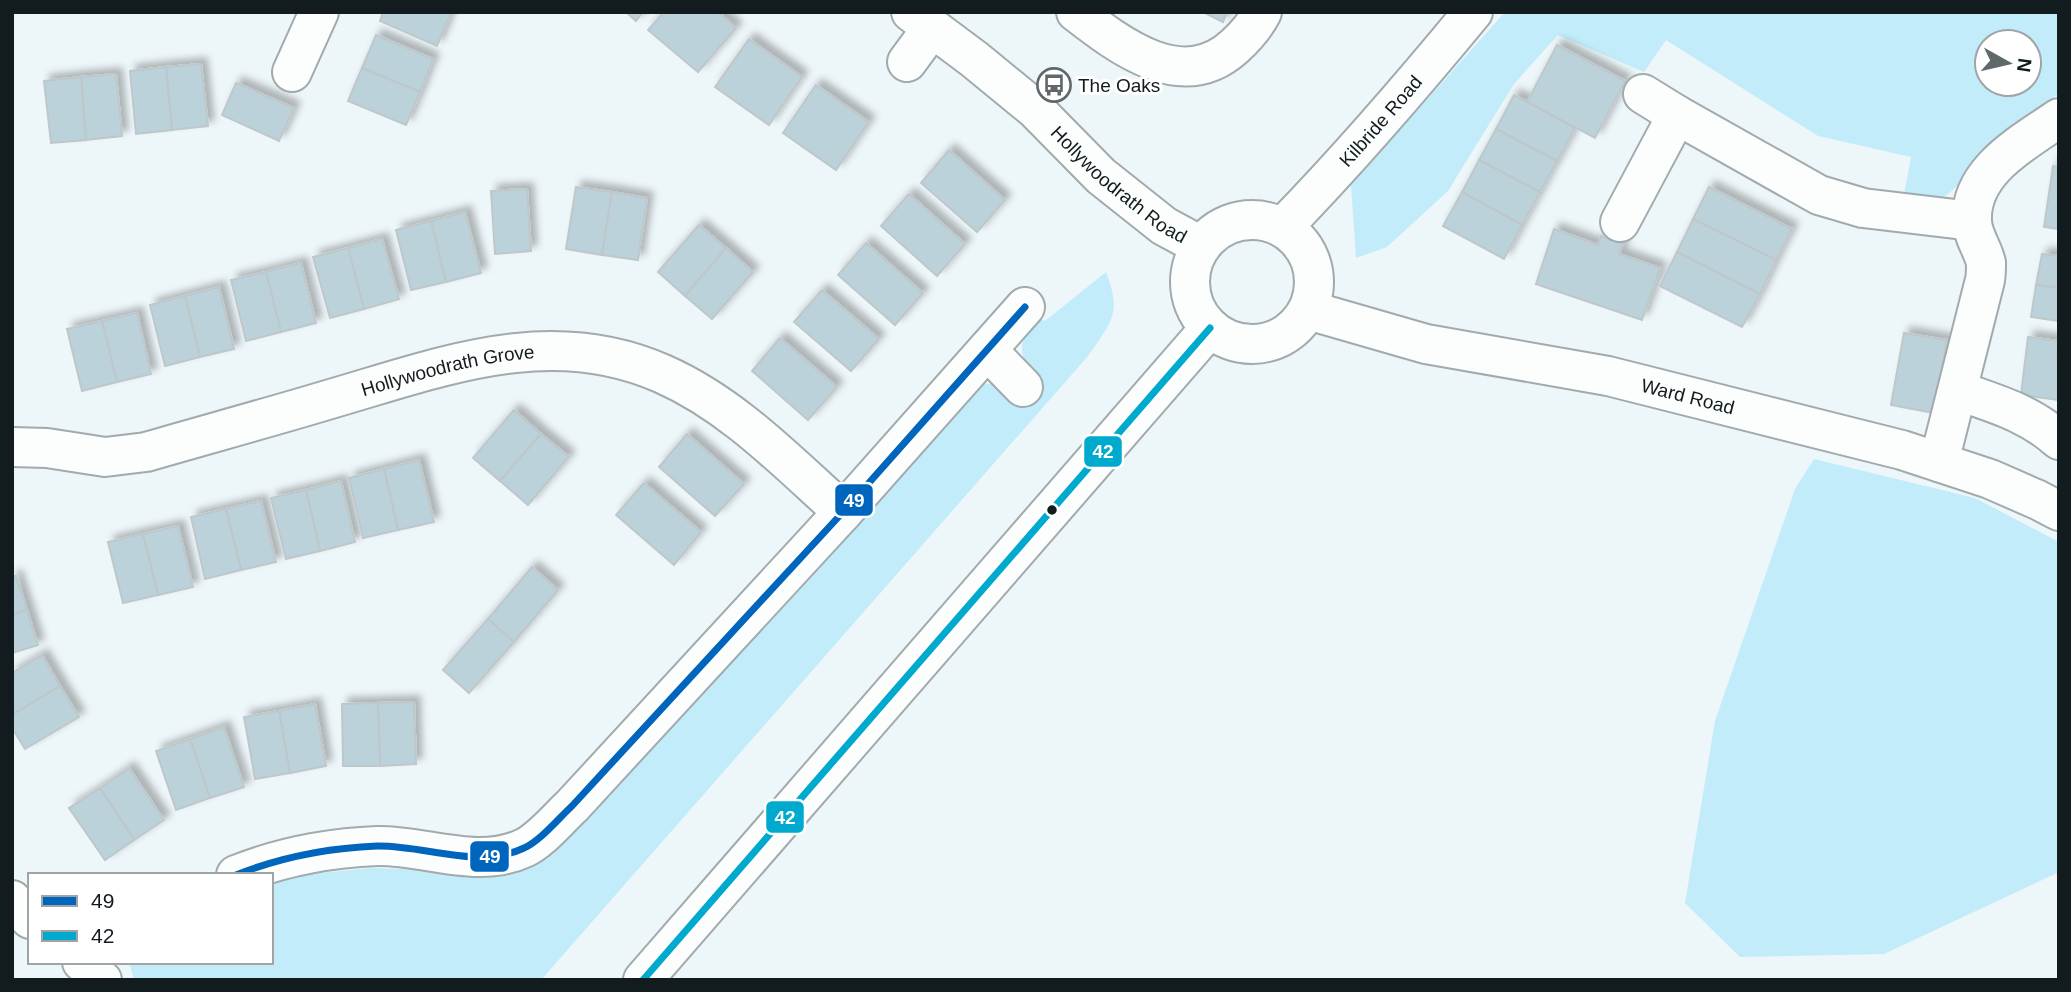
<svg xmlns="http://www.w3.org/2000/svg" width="2071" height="992" viewBox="0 0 2071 992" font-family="Helvetica,sans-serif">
  <defs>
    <filter id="shadow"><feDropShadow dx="6" dy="-6" stdDeviation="3.5" flood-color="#0004"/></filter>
  </defs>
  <rect width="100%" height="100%" fill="#edf6f9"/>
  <g fill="#c2ecfa" fill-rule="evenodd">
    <path d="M1505 12H2059V93L1989 150 1962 182 1942 199 1904 195 1911 157 1818 136 1666 40 1644 72 1558 35 1514 84 1448 191 1387 247 1356 258 1351 185ZM1987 42H2029V84H1987Z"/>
    <path d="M1106 272C1122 314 1112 321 1088 356L541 980H134L130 965 133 962H271V883L287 876 373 868 449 870 477 877 519 871 536 856 971 383 995 384 1028 369C1016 342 1023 340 1039 318L1045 321Z"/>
    <path d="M1814 459 1975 498 2059 542V872L1884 954 1740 957 1685 903 1715 721 1795 489Z"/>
  </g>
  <g fill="#bcd2da" stroke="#bec7ca" stroke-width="2" filter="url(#shadow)">
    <path d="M383 12H451L437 46 380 21Z"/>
    <path d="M626 12H643L636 21Z"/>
    <path d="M664 12H718L736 28 698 72 648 30Z"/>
    <path d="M1203 12H1227L1223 22Z"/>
    <path d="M376 35 433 59 420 92 362 68Z"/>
    <path d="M749 39 802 77 769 125 715 87Z"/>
    <path d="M1557 45 1625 81 1595 138 1527 102Z"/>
    <path d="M201 64 208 126 172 130 166 67Z"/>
    <path d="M166 67 172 130 136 134 130 71Z"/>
    <path d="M362 68 420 92 406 125 348 101Z"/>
    <path d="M116 74 122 136 86 140 81 77Z"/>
    <path d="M81 77 86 140 51 143 44 81Z"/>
    <path d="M236 83 294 108 279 141 222 115Z"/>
    <path d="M816 85 869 122 836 170 783 133Z"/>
    <path d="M1514 95 1575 128 1557 161 1496 129Z"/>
    <path d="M1496 129 1557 161 1540 192 1479 160Z"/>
    <path d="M949 150 1005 200 977 232 921 183Z"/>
    <path d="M1479 160 1540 192 1522 225 1462 192Z"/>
    <path d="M2053 166 2059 167V229L2044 227Z"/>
    <path d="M576 187 612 192 602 255 566 249Z"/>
    <path d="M1709 187 1792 229 1776 260 1693 219Z"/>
    <path d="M527 189 531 251 495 254 491 191Z"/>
    <path d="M612 192 647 198 638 260 602 255Z"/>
    <path d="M1462 192 1522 225 1504 259 1443 226Z"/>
    <path d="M909 194 965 244 937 276 881 226Z"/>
    <path d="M465 212 481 273 446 282 431 221Z"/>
    <path d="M1693 219 1776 260 1760 294 1677 252Z"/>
    <path d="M431 221 446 282 411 290 396 230Z"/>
    <path d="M699 225 726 248 685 296 658 272Z"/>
    <path d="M1554 229 1598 245 1601 236 1623 244 1619 254 1660 268 1642 320 1536 284Z"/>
    <path d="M382 239 399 299 364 309 348 248Z"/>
    <path d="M866 243 923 293 895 325 838 275Z"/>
    <path d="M348 248 364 309 330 318 313 257Z"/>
    <path d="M726 248 753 272 712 319 685 296Z"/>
    <path d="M1677 252 1760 294 1742 327 1660 286Z"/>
    <path d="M2042 254 2059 256V288L2036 285Z"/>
    <path d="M301 263 316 323 281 332 266 272Z"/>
    <path d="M266 272 281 332 246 341 231 280Z"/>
    <path d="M2036 285 2059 288V321L2031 317Z"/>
    <path d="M219 287 234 349 200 357 185 296Z"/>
    <path d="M822 290 879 339 851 371 794 322Z"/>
    <path d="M185 296 200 357 165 366 150 305Z"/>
    <path d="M137 313 151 374 117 382 102 321Z"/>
    <path d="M102 321 117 382 82 391 67 329Z"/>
    <path d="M1904 333 1947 340 1934 413 1891 405Z"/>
    <path d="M2028 337 2059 341 2057 359H2059V400L2021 395Z"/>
    <path d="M780 338 837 387 808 420 752 371Z"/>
    <path d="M514 410 541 434 500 481 473 458Z"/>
    <path d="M541 434 569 457 528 505 500 481Z"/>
    <path d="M687 434 744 484 715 516 659 467Z"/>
    <path d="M419 460 434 522 398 530 384 469Z"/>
    <path d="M384 469 398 530 363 538 349 478Z"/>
    <path d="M341 481 355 542 320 551 306 490Z"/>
    <path d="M644 483 701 532 674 565 616 515Z"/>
    <path d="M306 490 320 551 286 559 271 498Z"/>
    <path d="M261 501 276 562 241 570 226 509Z"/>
    <path d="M226 509 241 570 205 579 191 517Z"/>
    <path d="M178 526 193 587 158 595 143 534Z"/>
    <path d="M143 534 158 595 123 603 108 542Z"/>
    <path d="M532 567 558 590 514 642 488 619Z"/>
    <path d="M16 576 27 610 12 615V577Z"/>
    <path d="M27 610 38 645 12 653V615Z"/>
    <path d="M488 619 514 642 469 693 443 670Z"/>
    <path d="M42 655 60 686 12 715V673Z"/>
    <path d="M60 686 79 717 25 749 12 728V715Z"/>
    <path d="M414 702 416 764 380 766 378 703Z"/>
    <path d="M378 703 380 766H343L342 704Z"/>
    <path d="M315 704 326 766 290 773 279 711Z"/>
    <path d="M279 711 290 773 255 779 244 717Z"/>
    <path d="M224 727 244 787 210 798 190 739Z"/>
    <path d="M190 739 210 798 176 810 156 751Z"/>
    <path d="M129 768 164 820 134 840 100 788Z"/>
    <path d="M100 788 134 840 105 860 69 808Z"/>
  </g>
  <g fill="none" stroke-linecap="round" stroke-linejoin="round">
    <g stroke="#a1aaad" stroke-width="42">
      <g id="minor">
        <path d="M1076 12C1121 47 1183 94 1235 46 1247 35 1255 26 1262 12"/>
        <path d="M907 62 932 28"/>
        <path d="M292 72 319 12"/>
        <path d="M1643 94 1677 115 1819 195 1863 208 1972 221"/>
        <path d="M1620 222 1677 115"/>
        <path id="s1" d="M1283 227C1350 158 1412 86 1473 12"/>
        <path d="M987 350 1023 387"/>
        <path d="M1959 391C1996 404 2029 413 2059 440"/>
        <path id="s2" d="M12 447 47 448 105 457 146 452C208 434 271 417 334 398 444 366 551 324 663 374 733 405 786 461 843 512"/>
        <path d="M1939 462 1985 280C1986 275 1986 268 1986 263 1983 249 1973 237 1972 222 1969 171 2023 143 2059 118"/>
        <path d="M236 875C281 857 328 848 377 846 426 845 477 870 524 848 540 841 559 818 572 806L843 512 1025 307"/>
        <path d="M12 900 30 919"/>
        <path d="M82 962 102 980"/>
        <path d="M643 980 1210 328"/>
      </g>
    </g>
    <g stroke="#a1aaad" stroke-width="42">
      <g id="major">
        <path id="s3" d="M911 12 974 59 1035 109 1101 176 1164 226 1201 246"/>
        <circle cx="1252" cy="282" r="62"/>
        <path id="s4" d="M1308 310 1426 344 1608 376 1902 450 1990 479 2038 500 2059 511"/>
      </g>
    </g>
    <use href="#minor" stroke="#fcfefe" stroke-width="38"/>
    <use href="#major" stroke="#fcfefe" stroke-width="38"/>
    <g stroke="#fff" stroke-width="12">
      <path id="bus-1" d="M236 875C281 857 328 848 377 846 426 845 477 870 524 848 540 841 559 818 572 806L843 512 1025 307"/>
    </g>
    <g stroke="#fff" stroke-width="12">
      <path id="bus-2" d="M643 980 1210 328"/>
    </g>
    <use href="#bus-1" stroke="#0065bd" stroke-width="7"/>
    <use href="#bus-2" stroke="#00a9ce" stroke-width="7"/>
  </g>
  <defs>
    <g id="bus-ring" transform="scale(1.75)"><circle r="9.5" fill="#fff" stroke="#5f686b" stroke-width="1.5"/><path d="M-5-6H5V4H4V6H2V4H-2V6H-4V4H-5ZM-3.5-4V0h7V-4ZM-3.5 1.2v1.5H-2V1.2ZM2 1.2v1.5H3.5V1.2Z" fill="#5f686b"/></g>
  </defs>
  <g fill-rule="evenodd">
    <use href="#bus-ring" x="1054" y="85"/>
  </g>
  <circle fill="#121c1f" stroke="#fff" stroke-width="2.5" cx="1052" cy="510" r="6"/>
  <g text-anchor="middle" stroke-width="6" stroke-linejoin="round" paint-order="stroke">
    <g font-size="19" fill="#121c1f" stroke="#fff" text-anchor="start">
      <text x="1078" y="92">The Oaks</text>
    </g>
    <g font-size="19" fill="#121c1f" stroke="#fff">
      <text dy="7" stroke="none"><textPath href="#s1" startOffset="144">Kilbride Road</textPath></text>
      <text dy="7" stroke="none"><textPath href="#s3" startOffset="271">Hollywoodrath Road</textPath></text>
      <text dy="7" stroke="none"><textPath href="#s2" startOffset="448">Hollywoodrath Grove</textPath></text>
      <text dy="7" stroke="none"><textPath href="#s4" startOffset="390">Ward Road</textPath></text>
    </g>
  </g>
  <g stroke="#fff" stroke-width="2.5">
    <rect x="1083" y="435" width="40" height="33" rx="7" fill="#00a9ce"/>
    <rect x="834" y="483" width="40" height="34" rx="7" fill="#0065bd"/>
    <rect x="765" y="800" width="40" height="34" rx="7" fill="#00a9ce"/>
    <rect x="469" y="840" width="41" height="33" rx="7" fill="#0065bd"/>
  </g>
  <g font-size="19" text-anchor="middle" font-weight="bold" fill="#fff">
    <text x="1103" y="458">42</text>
    <text x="854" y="507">49</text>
    <text x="785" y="824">42</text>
    <text x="490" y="863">49</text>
  </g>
  <rect width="2071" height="992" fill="none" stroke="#121c1f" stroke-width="28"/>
  <rect x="28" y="873" width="245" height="91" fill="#ffffff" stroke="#a0a4a5" stroke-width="2"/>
  <rect x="42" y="896" width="35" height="10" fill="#0065bd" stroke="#a0a4a5" stroke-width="2"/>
  <text x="91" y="908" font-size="21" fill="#121c1f">49</text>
  <rect x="42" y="931" width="35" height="10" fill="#00a9ce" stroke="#a0a4a5" stroke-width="2"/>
  <text x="91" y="943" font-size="21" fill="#121c1f">42</text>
  <g transform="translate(2008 63) rotate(98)"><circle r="33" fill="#ffffff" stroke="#a0a4a5" stroke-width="2"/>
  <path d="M0-5L12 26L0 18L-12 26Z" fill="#5f686b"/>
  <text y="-10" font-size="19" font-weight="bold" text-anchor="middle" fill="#121c1f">N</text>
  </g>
</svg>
